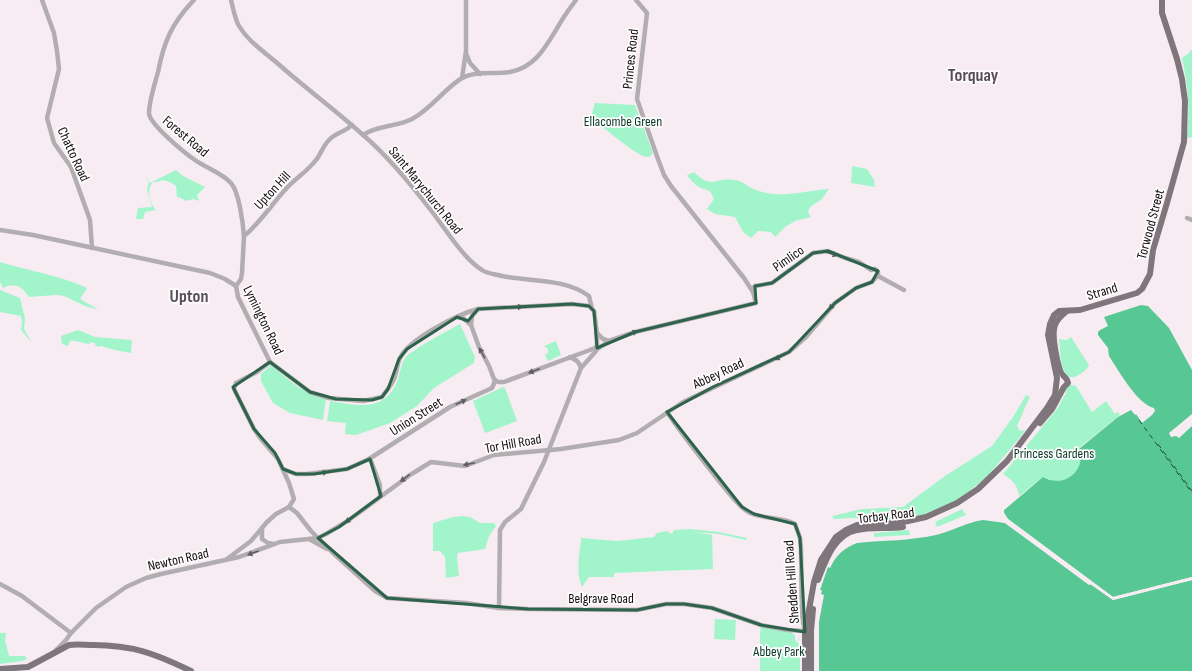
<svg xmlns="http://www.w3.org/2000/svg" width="1192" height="671" viewBox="0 0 1192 671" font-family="'Sofia Sans Condensed',sans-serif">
  <rect width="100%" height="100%" fill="#f8ecf3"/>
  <g fill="#a2f5cb">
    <path d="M1192 49V137L1187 138C1190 110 1188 85 1182 58L1188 54Z"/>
    <path d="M595 103 635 105 653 153C652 154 650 157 648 157 640 159 599 124 591 117Z"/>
    <path d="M852 166 867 169 874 180 875 187 851 183Z"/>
    <path d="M176 170 183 176 205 187 197 195 199 201 193 199 186 201 181 198 177 197 176 186 170 182 162 180 158 182H153C146 189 150 204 156 210L145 212 143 219H136L138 208 152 207 147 189 149 183 145 176 150 183Z"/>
    <path d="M694 172C712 190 715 177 734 180 744 181 747 187 756 190 780 199 804 191 829 189L822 199 810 207 808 212 811 217 795 221 785 227 775 237 771 232 758 231 751 238 743 232 735 217 715 214 707 209 714 199C709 187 708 192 699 187 694 184 690 179 687 175Z"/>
    <path d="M0 262C29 271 59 275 87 288L80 299 99 310 85 306 64 296 56 295 29 297C23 288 16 281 3 288L0 282Z"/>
    <path d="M0 290 20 298 25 319 24 329 32 343 21 330 22 322 21 316 0 312Z"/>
    <path d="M460 324 475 357 474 363 434 388 417 406 390 423 356 435 345 434 346 423 327 421 330 401C356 405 382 413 396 384 400 376 400 366 405 358 411 350 449 330 460 324Z"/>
    <path d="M78 330 95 337 132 340 131 353C120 351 109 349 101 346L99 347 95 345V343L90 342V344C84 344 75 340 70 341L68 346 62 344 61 336Z"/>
    <path d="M1071 337 1089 365C1087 370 1082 373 1077 376 1060 385 1060 348 1059 339L1067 340Z"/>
    <path d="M556 341 561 355 548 361 545 355 548 353V349L544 346Z"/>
    <path d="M271 365C290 381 302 393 326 399L323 420 290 413 273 403 261 381V374Z"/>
    <path d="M1067 384 1076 386 1092 412 1106 401 1115 414 1118 412 1120 415 1079 448C1087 472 1064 489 1043 477L1019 496C1018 485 1012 480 1003 474L1057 409 1066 393V386Z"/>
    <path d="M503 387 505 388 517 421 485 433 473 401Z"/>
    <path d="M1026 395 1030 397C1025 406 1022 416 1017 426L1020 431 1026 430 987 477 959 499 949 504 920 516 898 520 865 521 856 518 834 519 832 516 862 509 903 507 945 476 992 446 1013 417Z"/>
    <path d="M962 509 966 515 937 527 935 522Z"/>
    <path d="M462 516 470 517 480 523H494L496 526 489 536 485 549 458 553 457 557 459 576 446 578 445 557 440 551H433V523L453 517Z"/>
    <path d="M690 529 719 532 747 538 746 540 719 534 693 532 712 535 713 569 614 573V577H589L582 587C575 572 580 553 581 538L618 541 654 537 657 533 667 531 672 534 674 530Z"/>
    <path d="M909 530 910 535 874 537V533Z"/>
    <path d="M715 619 736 620 735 640 714 639Z"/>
    <path d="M761 625 787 630 795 635V639L796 642 805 632 797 642 800 645V671H760V634Z"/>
    <path d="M0 633H6L5 641 9 656H25L27 659 22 661 0 664Z"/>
  </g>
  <g fill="#57c794">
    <path d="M1141 305 1148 306 1169 328 1192 370V414L1169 433 1171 437 1176 436 1179 438 1192 426V577L1113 597 1008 519 1003 511 1043 477C1063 489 1087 471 1079 449L1118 417 1131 410 1135 415 1136 414 1142 423 1152 415 1155 411 1154 408C1137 404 1119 371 1109 356L1108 348 1098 335V332L1100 330 1108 326 1104 317Z"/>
    <path d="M983 520 1005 523 1089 585 1090 584 1113 600 1192 580V671H819V622L824 595 821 594 822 590H820L828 567 830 568C836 555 844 548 857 543 885 540 908 541 936 535 953 531 967 522 983 520Z"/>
  </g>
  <path fill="#f8ecf3" d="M1004 509V514L1008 519 1113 597 1192 577V580L1113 600 1091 584 1090 585 1005 523 991 520 993 518 1006 521 1090 582 1007 521 1001 511Z"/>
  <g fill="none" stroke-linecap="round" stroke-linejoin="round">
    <g stroke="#22503b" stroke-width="1" stroke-dasharray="5 4" stroke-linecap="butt">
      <path d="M1139 420 1192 493"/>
      <path d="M1158 444 1192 491"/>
    </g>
    <g stroke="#b2adb0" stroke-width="4.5">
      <path d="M42 0 54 33 57 51 59 69 47 118 54 143 71 167 90 220 92 248"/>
      <path d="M194 0C172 23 164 41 158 72 155 83 149 102 149 113 149 124 186 154 195 160 206 168 222 173 231 183 239 192 243 223 244 236"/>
      <path d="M231 0C233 8 235 19 239 26 248 41 263 51 276 62 304 87 334 109 362 134 389 157 411 184 433 213 446 230 464 259 482 270 488 274 495 274 502 276 532 282 564 278 589 296L592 309"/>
      <path d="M466 53 470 63 480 74"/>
      <path d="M462 78 466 51V0"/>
      <path d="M363 135C377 125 397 127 412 119 432 108 444 89 462 78 476 70 494 75 510 72 536 67 546 46 559 25 564 16 570 8 576 0"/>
      <path d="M1187 218 1192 220"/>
      <path d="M0 230 33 235 210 273 225 279 236 286"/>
      <path d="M878 276 904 290"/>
      <path d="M236 286 238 297 270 362 310 392 329 398 363 401 382 397C386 391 391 386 394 379 397 372 397 364 400 358 409 339 458 314 478 309L572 304 589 306 594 311 597 333V347L590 350 504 382H498L494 379 489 366 479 347 471 325 463 318 457 317"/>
      <path d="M236 286 241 279 242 273 244 236C259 224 272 204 285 190 294 179 307 172 316 160 321 154 323 146 329 140 335 133 345 132 352 125"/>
      <path d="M471 325 472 316 478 309"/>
      <path d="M597 333 603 339 609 341 635 332 756 303 753 292 744 278 671 186 664 175 658 159 637 99 647 13 636 0"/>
      <path d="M596 350 609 341"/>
      <path d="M570 357C576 360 579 361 581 368"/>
      <path d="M667 412C683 436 701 458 719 481 728 492 736 504 748 512 763 520 781 516 795 524L800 538 801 548 802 619 805 630"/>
      <path d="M369 459 371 461 380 485V496"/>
      <path d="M283 469 296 474H307L347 469 369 459 450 407 492 388 495 381"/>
      <path d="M289 507 297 513 311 531 332 552 375 591 387 598 466 603 499 608 528 609 637 610 666 604H684L712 608 761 625 787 630 807 631"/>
      <path d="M262 528V539L268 543 274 544"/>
      <path d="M309 539 327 549"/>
      <path d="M227 559 251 541 267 522 276 514 289 507 294 499 289 483 278 459 261 439 254 429 234 389 236 383 257 372 270 362"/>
      <path d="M0 584 22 596 71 633"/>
      <path d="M499 608 500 530 505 522 521 509 544 462 581 368 596 351 597 347"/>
      <path d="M56 650 66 640 71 633 96 608 126 587 146 578 161 574 239 557 280 542 318 538 326 534 349 520 410 475 431 462 465 466 494 455 561 449 619 440 637 433 683 402 789 352 806 337 835 303 856 288 872 282 878 275V272L875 269 871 270 859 262 845 258 828 251 813 253 772 283 755 286 753 288V292"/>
    </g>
    <g stroke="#7f767c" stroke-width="6">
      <path d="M1040 423 1052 409 1064 387 1068 383 1067 380C1065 376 1061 375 1060 370 1057 361 1051 334 1055 325 1057 319 1062 315 1067 311"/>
      <path d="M818 580C825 562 834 534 857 530 872 527 888 529 903 527"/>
      <path d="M0 669 28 667 69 645C77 644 85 645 93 645 133 645 156 654 191 671"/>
      <path d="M805 671V632L814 582 821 560 836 537 846 530 857 525 899 523 926 517 957 503 978 489 1007 461 1047 408 1055 395 1057 378 1048 335 1050 324 1054 315 1059 311 1080 310 1137 293 1142 289 1150 274 1153 250 1167 203 1184 142 1185 101 1182 79 1177 59 1162 13V0"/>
      <path d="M811 671V631L813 609"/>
    </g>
  </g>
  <defs><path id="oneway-solid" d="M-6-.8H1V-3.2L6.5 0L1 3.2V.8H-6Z"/></defs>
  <g fill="#625d60">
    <use href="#oneway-solid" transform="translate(832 254) rotate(18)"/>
    <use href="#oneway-solid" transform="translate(833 305) rotate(135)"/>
    <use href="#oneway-solid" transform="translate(517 307) rotate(-3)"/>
    <use href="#oneway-solid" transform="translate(632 333) rotate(-18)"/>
    <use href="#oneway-solid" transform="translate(482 353) rotate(-119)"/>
    <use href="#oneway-solid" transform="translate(780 357) rotate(153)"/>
    <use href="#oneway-solid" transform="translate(534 371) rotate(159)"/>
    <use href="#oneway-solid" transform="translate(461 402) rotate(-25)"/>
    <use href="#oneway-solid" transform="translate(469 464) rotate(168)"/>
    <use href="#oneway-solid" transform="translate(322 473) rotate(-10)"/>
    <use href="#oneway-solid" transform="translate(405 478) rotate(143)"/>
    <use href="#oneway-solid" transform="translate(350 519) rotate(144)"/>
    <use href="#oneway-solid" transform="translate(253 553) rotate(160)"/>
  </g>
  <path fill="none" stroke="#2d634a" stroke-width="3" stroke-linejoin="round" d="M828 251 878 271 872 282 856 288 835 303 789 352 713 387 667 412 742 507 754 514 795 524 800 538 805 632 761 625 712 608 684 604H666L637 610 528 609 387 598 318 538 339 527 381 496 370 459 347 469 314 474H296L283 469 275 453 254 429 233 387 270 362 310 392 336 399 372 400 382 397 388 389 399 359 407 349 457 317 468 321 478 309 572 304 589 306 594 311 597 348 635 332 756 303 755 286 772 283 813 253Z"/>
  <g text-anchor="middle" stroke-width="3.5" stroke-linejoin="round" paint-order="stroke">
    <g font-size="14" fill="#110d0f" stroke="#fffcfe">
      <text transform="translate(630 59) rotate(-84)" y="5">Princes Road</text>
      <text transform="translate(186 136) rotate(40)" y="5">Forest Road</text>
      <text transform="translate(74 154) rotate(65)" y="5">Chatto Road</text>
      <text transform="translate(272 190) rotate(-47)" y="5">Upton Hill</text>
      <text transform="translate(426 190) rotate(51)" y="5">Saint Marychurch Road</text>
      <text transform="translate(1150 224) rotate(-75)" y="5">Torwood Street</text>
      <text transform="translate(788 258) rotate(-35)" y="5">Pimlico</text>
      <text transform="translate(1102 291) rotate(-17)" y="5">Strand</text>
      <text transform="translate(264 320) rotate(64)" y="5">Lymington Road</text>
      <text transform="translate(718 373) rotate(-25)" y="5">Abbey Road</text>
      <text transform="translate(416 416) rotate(-32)" y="5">Union Street</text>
      <text transform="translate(513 443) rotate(-10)" y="5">Tor Hill Road</text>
      <text transform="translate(886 515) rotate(-7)" y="5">Torbay Road</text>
      <text transform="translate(178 559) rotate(-13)" y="5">Newton Road</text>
      <text transform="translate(791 582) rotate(-94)" y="5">Shedden Hill Road</text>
      <text x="601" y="603">Belgrave Road</text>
    </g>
    <g font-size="14" fill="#083a26" stroke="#fffcfe">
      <text x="623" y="126">Ellacombe Green</text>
      <text x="1054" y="458">Princess Gardens</text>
      <text x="779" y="656">Abbey Park</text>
    </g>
    <g font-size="18" font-weight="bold" fill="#584e55" stroke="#fffcfe">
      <text x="973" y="81">Torquay</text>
      <text x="189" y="302">Upton</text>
    </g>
  </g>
</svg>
